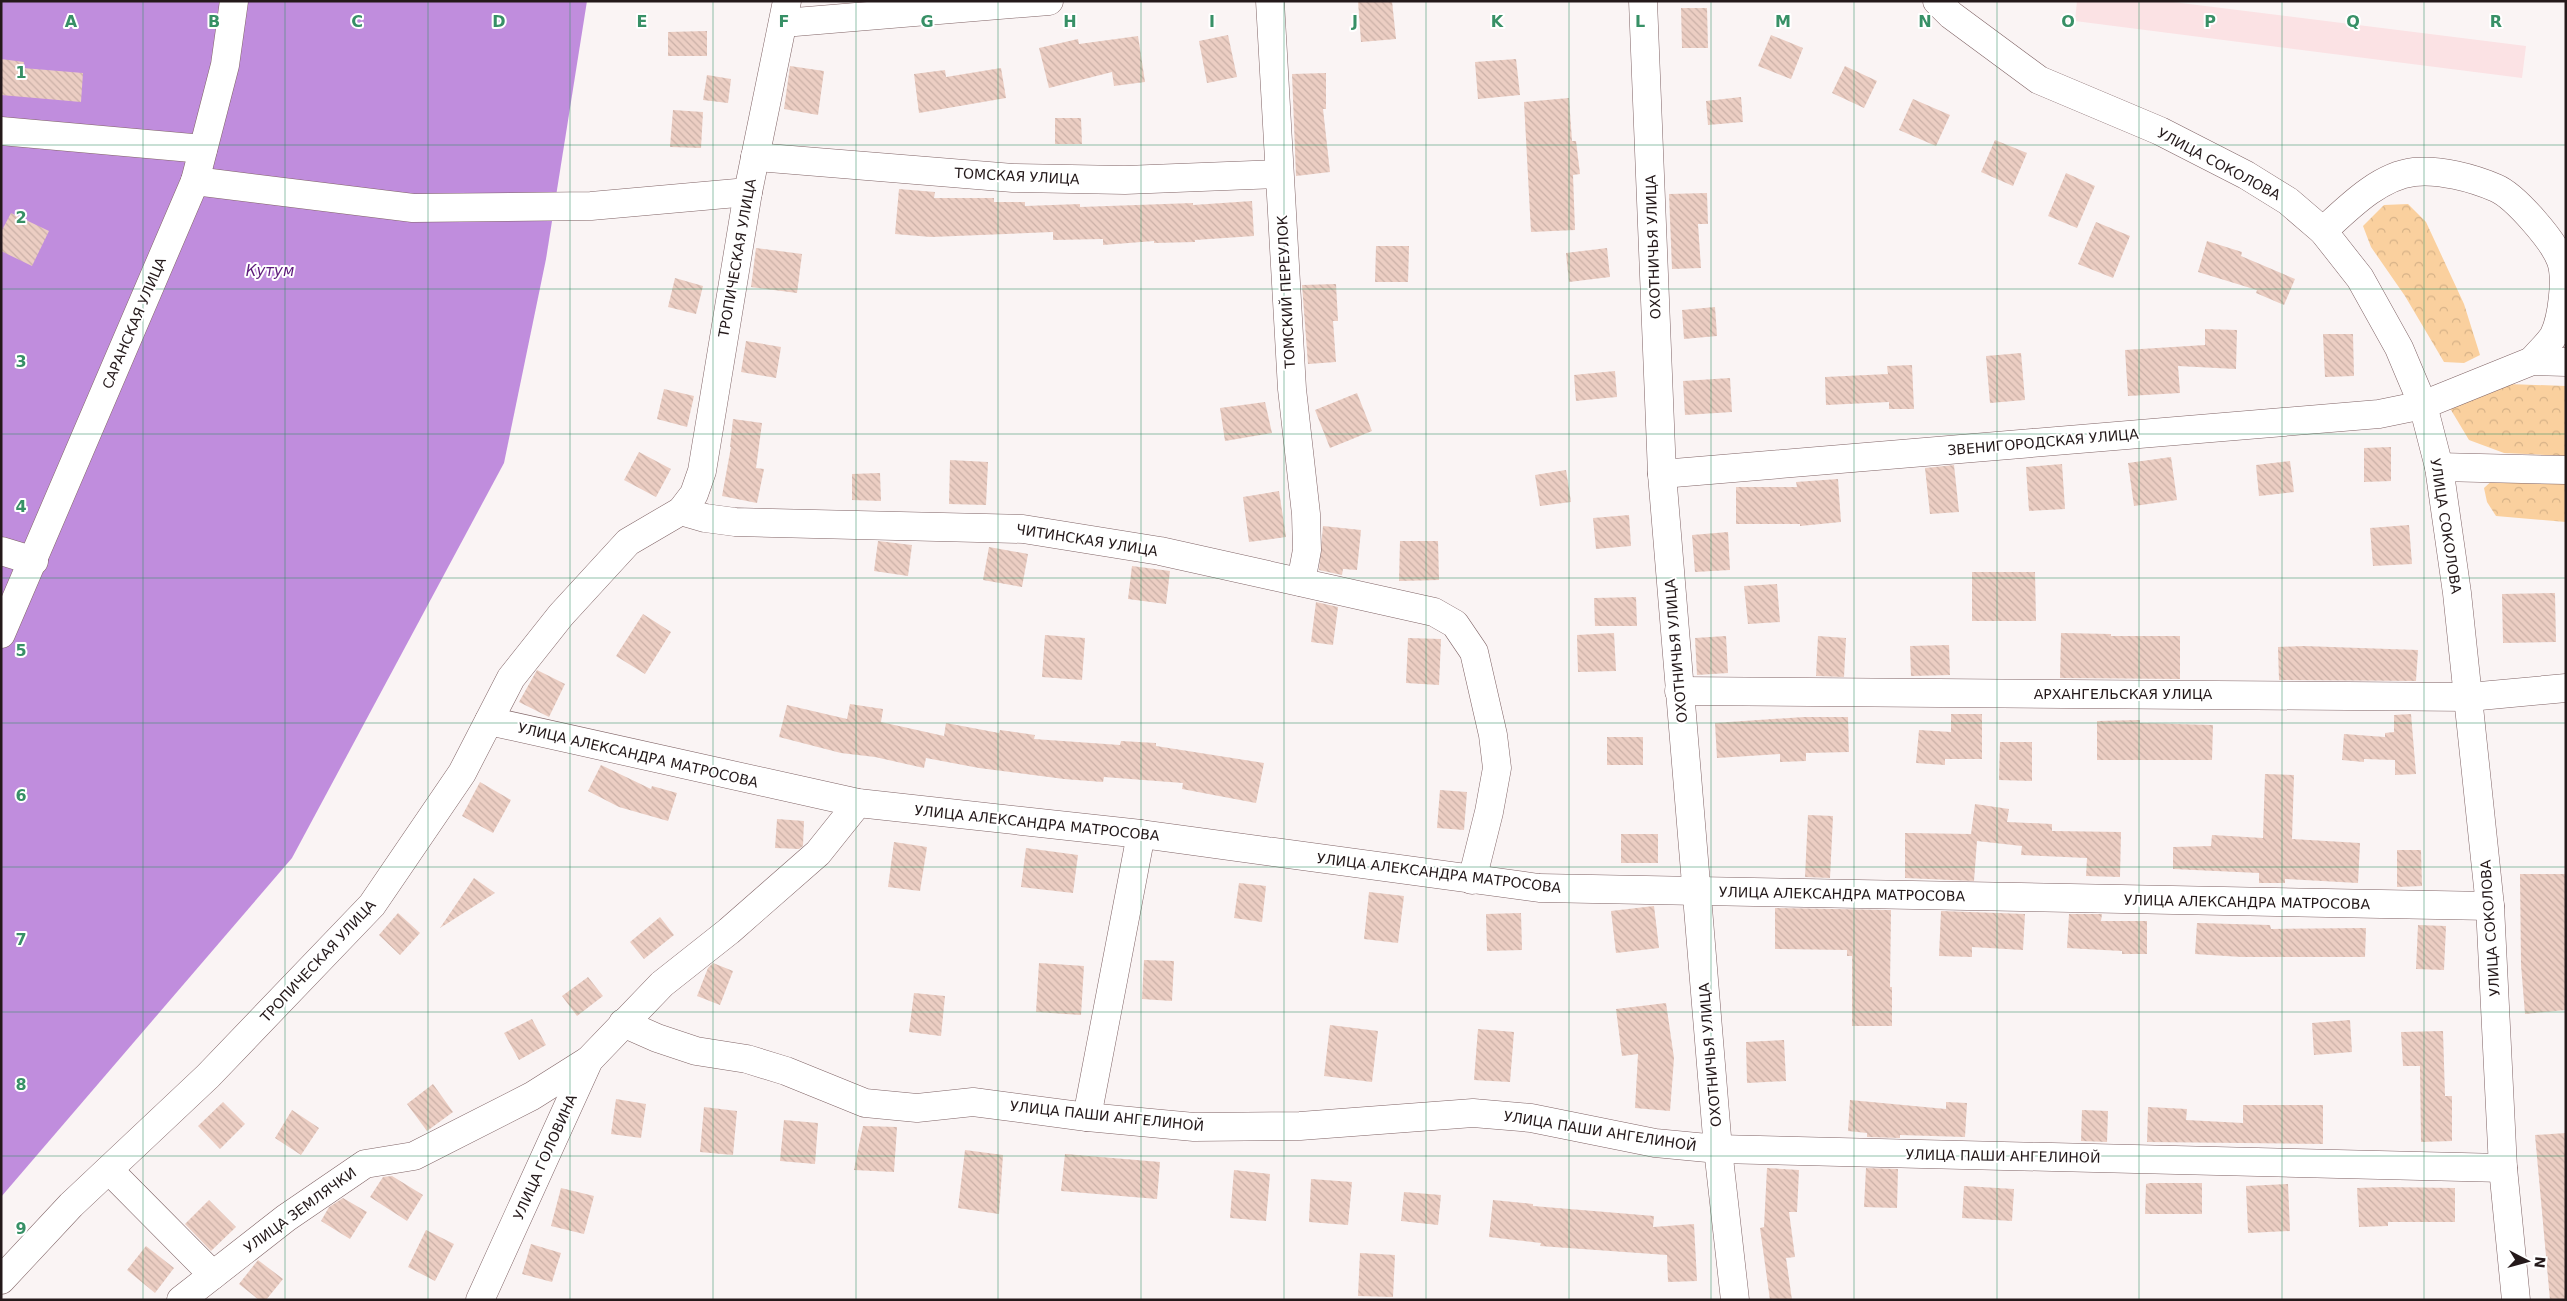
<svg xmlns="http://www.w3.org/2000/svg" width="2567" height="1301" viewBox="0 0 2567 1301" font-family="'DejaVu Sans',sans-serif">
  <defs>
    <pattern id="forest-crowns" width="20" height="18" patternUnits="userSpaceOnUse" patternTransform="scale(1.25)"><rect width="20" height="18" fill="#fad09e"/><path d="M2 6a3 3 0 1 1 6 0M12 15a3 3 0 1 1 6 0" fill="none" stroke="#d6b288"/></pattern>
    <pattern id="building-back-hatch" width="6" height="6" patternUnits="userSpaceOnUse" patternTransform="scale(1.25)"><rect width="6" height="6" fill="#eccec3"/><path d="M-1 5l2 2M0 0l6 6M5-1l2 2" fill="none" stroke="#cab0a7"/></pattern>
  </defs>
  <rect width="100%" height="100%" fill="#faf4f4"/>
  <path fill="#fbe2e4" d="M2077 1H2165L2526 46 2522 78 2075 21Z"/>
  <g fill="url(#forest-crowns)">
    <path d="M2408 204 2426 222 2464 304 2480 355 2464 363 2444 362 2405 296 2371 247 2363 226 2384 205Z"/>
    <path d="M2508 384 2566 386V456L2504 453 2469 440 2448 405Z"/>
    <path d="M2496 477 2566 478V522L2496 516 2487 502 2484 488Z"/>
  </g>
  <path fill="#c08ddd" d="M1 1H587L546 259 504 463 292 858 1 1197Z"/>
  <g fill="url(#building-back-hatch)">
    <path d="M1358 1H1392L1396 39 1361 42Z"/>
    <path d="M1681 8H1707L1708 48H1682Z"/>
    <path d="M707 31V56H668V32Z"/>
    <path d="M1228 35 1237 77 1207 83 1199 41Z"/>
    <path d="M1771 35 1803 48 1791 79 1758 66Z"/>
    <path d="M1138 36 1145 82 1114 86 1112 72 1049 88 1039 48 1078 39 1079 44Z"/>
    <path d="M1 59 24 62 23 68 83 73 81 102 1 95Z"/>
    <path d="M1516 59 1520 95 1478 99 1475 62Z"/>
    <path d="M790 66 824 71 818 115 784 109Z"/>
    <path d="M1845 66 1877 81 1864 108 1832 93Z"/>
    <path d="M1001 68 1006 98 919 113 914 74 945 70 946 77Z"/>
    <path d="M1326 73V109H1323L1330 172 1296 176 1292 74Z"/>
    <path d="M707 75 731 79 728 103 703 100Z"/>
    <path d="M1741 97 1743 122 1708 125 1706 101Z"/>
    <path d="M1569 98 1572 141H1576L1580 174 1573 175 1575 230 1531 232 1524 102Z"/>
    <path d="M1913 99 1950 115 1936 146 1899 130Z"/>
    <path d="M673 110 703 112 701 148 670 147Z"/>
    <path d="M1055 118H1081L1082 144H1055Z"/>
    <path d="M1995 140 2027 153 2013 186 1981 172Z"/>
    <path d="M2066 173 2095 186 2077 228 2048 216Z"/>
    <path d="M899 189 935 192 934 198H994V202H1025V206L1080 204V207L1193 203V205L1252 201 1254 236 1195 240V242L1154 243V241L1103 245V239L1053 240V232L931 237 895 234Z"/>
    <path d="M1707 193 1708 224H1698L1701 268 1672 269 1669 194Z"/>
    <path d="M11 213 49 231 32 266 1 251V232Z"/>
    <path d="M2096 222 2130 236 2113 278 2078 264Z"/>
    <path d="M2207 241 2242 252 2241 256 2295 279 2284 305 2256 293 2257 290 2198 272Z"/>
    <path d="M1376 246H1409L1408 282H1375Z"/>
    <path d="M756 248 802 254 797 293 751 287Z"/>
    <path d="M1607 248 1610 277 1569 282 1566 253Z"/>
    <path d="M675 278 703 286 696 314 668 307Z"/>
    <path d="M1336 284 1338 321H1333L1336 362 1308 364 1302 285Z"/>
    <path d="M1715 307 1717 336 1684 339 1682 310Z"/>
    <path d="M2205 329 2237 330 2236 369 2178 366 2180 393 2128 396 2125 350 2205 345Z"/>
    <path d="M2323 334H2353L2354 376 2325 377Z"/>
    <path d="M746 341 781 347 776 378 741 372Z"/>
    <path d="M2021 353 2025 400 1990 403 1986 356Z"/>
    <path d="M1912 365 1914 409H1889V402L1826 405 1825 377 1888 374 1887 366Z"/>
    <path d="M1615 371 1617 397 1576 401 1574 375Z"/>
    <path d="M1730 378 1732 412 1685 415 1683 381Z"/>
    <path d="M664 389 694 396 687 427 657 419Z"/>
    <path d="M1357 393 1372 431 1330 448 1315 410Z"/>
    <path d="M1265 402 1272 433 1225 441 1220 408Z"/>
    <path d="M733 419 762 423 756 468 764 469 757 503 722 496 731 447H730Z"/>
    <path d="M2391 447V481L2364 482V448Z"/>
    <path d="M639 452 671 469 656 497 624 480Z"/>
    <path d="M2171 457 2177 500 2134 506 2128 463Z"/>
    <path d="M950 460 988 462 986 505 949 504Z"/>
    <path d="M2290 461 2294 492 2259 496 2256 465Z"/>
    <path d="M2062 464 2065 509 2029 511 2026 467Z"/>
    <path d="M1954 465 1959 512 1930 514 1925 468Z"/>
    <path d="M1566 470 1571 502 1540 506 1535 475Z"/>
    <path d="M880 473 881 501 852 500V474Z"/>
    <path d="M1838 479 1841 522 1800 526V524H1736V487H1797L1796 482Z"/>
    <path d="M1279 491 1286 537 1249 542 1243 497Z"/>
    <path d="M1629 515 1631 546 1596 549 1593 518Z"/>
    <path d="M2409 525 2412 564 2373 566 2370 528Z"/>
    <path d="M1323 526 1361 530 1357 570 1343 569 1342 575 1319 570Z"/>
    <path d="M1728 532 1730 570 1695 572 1692 535Z"/>
    <path d="M878 541 912 545 908 576 874 571Z"/>
    <path d="M1400 541H1438L1439 580 1399 581Z"/>
    <path d="M989 547 1028 554 1022 587 983 580Z"/>
    <path d="M1132 566 1170 571 1166 604 1128 599Z"/>
    <path d="M1972 572H2035L2036 621H1972Z"/>
    <path d="M1777 584 1780 622 1748 624 1744 586Z"/>
    <path d="M2555 593 2556 642 2503 643 2502 594Z"/>
    <path d="M1636 597 1637 626H1595L1594 598Z"/>
    <path d="M1316 602 1338 607 1333 645 1311 642Z"/>
    <path d="M643 614 671 632 645 674 616 656Z"/>
    <path d="M1614 633 1616 671 1578 672 1577 635Z"/>
    <path d="M2061 633 2111 634V636H2180V679L2060 678Z"/>
    <path d="M1045 635 1085 638 1082 680 1042 677Z"/>
    <path d="M1726 636 1728 673 1697 675 1695 638Z"/>
    <path d="M1818 636 1846 638 1844 677 1816 676Z"/>
    <path d="M1408 638 1441 639 1439 685 1406 683Z"/>
    <path d="M1949 645 1950 675 1911 676 1910 646Z"/>
    <path d="M2303 646 2418 650 2416 681 2279 680 2278 647Z"/>
    <path d="M537 670 565 684 549 717 519 702Z"/>
    <path d="M850 704 883 709 881 722 944 736 946 723 999 733 1000 730 1035 735 1034 739 1120 745 1121 741 1156 743V746L1264 763 1256 803 1182 789 1183 783 1104 777 1103 782 1064 779 979 768 926 758 924 768 875 757 841 753 779 737 787 705 847 719Z"/>
    <path d="M1951 714H1982V759H1945V765L1916 763 1919 730 1951 732Z"/>
    <path d="M2411 714 2416 774 2395 775V760L2364 759V762L2342 760 2344 734 2385 737V733L2394 732V715Z"/>
    <path d="M1804 717H1848L1849 752 1806 753V761L1780 762V754L1717 758 1715 723Z"/>
    <path d="M2140 720V723L2213 725 2212 760H2097V721Z"/>
    <rect x="1607" y="737" width="36" height="28"/>
    <path d="M2000 742H2032V781L1999 780Z"/>
    <path d="M601 765 651 789 652 786 677 793 668 821 619 807 588 791Z"/>
    <path d="M2265 774 2294 775 2292 839 2360 843 2358 883 2285 879V883H2259V873L2173 869V847L2211 846 2212 835 2263 838Z"/>
    <path d="M480 782 511 800 493 833 462 816Z"/>
    <path d="M1440 790 1467 792 1464 830 1437 828Z"/>
    <path d="M1975 804 2009 809 2007 822 2052 824V831L2121 832 2120 877 2086 876 2087 858 2021 855 2022 846 1977 841 1974 881 1905 878V833L1971 834Z"/>
    <path d="M1808 815 1833 816 1830 878 1805 877Z"/>
    <path d="M777 819 804 821 803 846 799 849 775 848Z"/>
    <rect x="1621" y="834" width="37" height="29"/>
    <path d="M894 842 927 847 920 891 888 887Z"/>
    <path d="M1026 848 1078 855 1073 893 1021 887Z"/>
    <path d="M2397 850H2421L2422 886 2397 887Z"/>
    <path d="M2520 874H2566V1010L2525 1014 2521 965Z"/>
    <path d="M474 878 495 893 440 928Z"/>
    <path d="M1239 883 1266 886 1262 922 1234 918Z"/>
    <path d="M1369 892 1404 896 1398 943 1364 939Z"/>
    <path d="M1654 906 1659 948 1616 953 1611 911Z"/>
    <path d="M1775 908 1891 910 1890 987H1892V1026H1852V956H1847V950L1775 949Z"/>
    <path d="M1941 911 2025 914 2023 950 1972 947V957L1939 956Z"/>
    <path d="M398 913 420 933 400 955 379 935Z"/>
    <path d="M1521 913 1522 950 1487 951 1486 914Z"/>
    <path d="M2069 914H2102L2101 921H2147V954H2122V951L2067 948Z"/>
    <path d="M660 917 674 935 644 959 630 942Z"/>
    <path d="M2197 923 2270 925 2271 929 2366 928 2365 957H2242L2195 954Z"/>
    <path d="M2418 925 2446 926 2444 970 2416 969Z"/>
    <path d="M1144 960 1174 961 1172 1001 1142 999Z"/>
    <path d="M713 963 733 971 720 1005 697 996 708 968Z"/>
    <path d="M1039 963 1084 966 1081 1015 1036 1012Z"/>
    <path d="M588 977 603 996 577 1016 562 996Z"/>
    <path d="M914 993 945 996 941 1036 909 1032Z"/>
    <path d="M1666 1003 1674 1058 1670 1111 1635 1108 1638 1054 1622 1056 1616 1009Z"/>
    <path d="M532 1019 546 1045 519 1060 504 1033Z"/>
    <path d="M2350 1020 2352 1052 2314 1055 2312 1023Z"/>
    <path d="M1330 1025 1378 1031 1372 1082 1324 1076Z"/>
    <path d="M1478 1029 1514 1032 1510 1082 1474 1080Z"/>
    <path d="M2443 1031 2445 1096H2452V1141L2421 1142 2420 1066H2403L2401 1032Z"/>
    <path d="M1784 1040 1786 1081 1747 1083 1746 1042Z"/>
    <path d="M433 1084 453 1112 427 1131 407 1104Z"/>
    <path d="M616 1099 646 1104 641 1138 611 1134Z"/>
    <path d="M1850 1100 1946 1109V1102L1967 1103 1965 1137 1900 1135V1138L1867 1137V1133L1848 1131Z"/>
    <path d="M223 1102 245 1124 220 1149 198 1126Z"/>
    <path d="M2243 1105H2323V1144L2147 1142 2148 1107 2187 1109 2186 1120 2243 1123Z"/>
    <path d="M704 1107 737 1111 733 1155 700 1152Z"/>
    <path d="M292 1110 319 1128 301 1155 275 1138Z"/>
    <path d="M2082 1110 2108 1111 2107 1142 2081 1141Z"/>
    <path d="M784 1120 818 1123 815 1164 780 1161Z"/>
    <path d="M863 1126 897 1127 894 1172 854 1170Z"/>
    <path d="M2566 1133V1300H2550L2535 1135Z"/>
    <path d="M965 1150 1003 1155 999 1214 958 1208Z"/>
    <path d="M1065 1154 1160 1162 1157 1199 1061 1191Z"/>
    <path d="M1767 1168 1799 1170 1797 1212H1789L1795 1257 1786 1258 1792 1300H1770L1760 1228 1764 1227Z"/>
    <path d="M1866 1168 1898 1169 1897 1208 1864 1207Z"/>
    <path d="M1234 1170 1270 1174 1266 1221 1230 1218Z"/>
    <path d="M392 1176 423 1195 407 1221 370 1197 383 1177Z"/>
    <path d="M1311 1179 1352 1182 1348 1225 1309 1222Z"/>
    <path d="M2150 1183H2202V1214H2145L2146 1184Z"/>
    <path d="M2288 1184 2290 1231 2248 1233 2246 1186Z"/>
    <path d="M1964 1186 2014 1189 2012 1221 1962 1218Z"/>
    <path d="M2386 1187 2455 1188V1222H2388V1226L2359 1227 2357 1188Z"/>
    <path d="M561 1188 594 1196 584 1234 551 1226Z"/>
    <path d="M1404 1192 1441 1195 1438 1225 1401 1221Z"/>
    <path d="M343 1198 367 1212 350 1239 321 1221 329 1207Z"/>
    <path d="M209 1200 236 1227 211 1251 185 1224Z"/>
    <path d="M1493 1200 1533 1204V1206L1654 1216 1653 1227 1694 1224 1697 1281 1668 1282 1667 1255 1540 1246 1541 1243 1489 1237Z"/>
    <path d="M426 1230 454 1244 435 1281 408 1267Z"/>
    <path d="M531 1244 561 1253 552 1282 522 1274Z"/>
    <path d="M146 1246 174 1268 155 1293 127 1270Z"/>
    <path d="M1360 1253 1395 1255 1393 1297 1358 1296Z"/>
    <path d="M258 1260 283 1279 266 1300H259L239 1284Z"/>
  </g>
  <g fill="none" stroke-linecap="round" stroke-linejoin="round">
    <g stroke="#806466" stroke-width="29">
      <g id="minor">
        <path d="M1270 1 1292 389 1306 514 1307 550 1301 582"/>
        <path d="M1643 1 1662 474 1718 1149 1735 1300"/>
        <path d="M783 23 1049 1"/>
        <path d="M1 131 203 149"/>
        <path d="M755 157 1013 178 1125 180 1279 174"/>
        <path d="M195 181 413 208 591 206 748 192"/>
        <path d="M2323 231C2348 208 2379 176 2414 172 2439 169 2473 178 2496 188 2515 196 2554 241 2561 261 2567 279 2562 318 2554 335 2549 344 2538 353 2532 361"/>
        <path d="M2439 467 2566 470"/>
        <path d="M1662 474 2379 414 2423 405 2532 361 2566 362"/>
        <path d="M681 511 705 518 735 522 1023 529 1160 551 1434 612 1455 624 1474 652 1493 735 1497 768 1489 812 1472 880"/>
        <path d="M1 551 34 561"/>
        <path d="M1 634 195 181 225 65 234 1"/>
        <path d="M1679 691 2469 697 2566 688"/>
        <path d="M489 721 858 803 1141 834 1539 888 2490 906"/>
        <path d="M623 1023 657 1038 696 1051 747 1059 786 1071 865 1103 917 1108 973 1102 1087 1117 1194 1127 1300 1126 1473 1113 1531 1118 1655 1143 1718 1149 2503 1168"/>
        <path d="M1087 1117 1141 834"/>
        <path d="M109 1170 213 1275"/>
        <path d="M1 1280 71 1205 208 1076 372 905 462 773 511 678 561 615 628 542 681 511 694 494 702 471 748 192 787 1"/>
        <path d="M181 1300 286 1218 365 1164 414 1156 532 1096 589 1060"/>
        <path d="M480 1300 589 1060 662 984 729 931 818 853 858 803"/>
      </g>
    </g>
    <g stroke="#806466" stroke-width="29">
      <path id="major" d="M1937 1 1951 15 2039 80 2160 131 2246 175 2288 201 2323 231 2360 278 2399 348 2423 405 2439 467 2457 593 2490 906 2503 1168 2516 1300"/>
    </g>
    <use href="#minor" stroke="#fff" stroke-width="28"/>
    <use href="#major" stroke="#fff" stroke-width="28"/>
  </g>
  <path fill="none" stroke="#379066" stroke-width="1" stroke-opacity="0.55" d="M143 1V1300M285 1V1300M428 1V1300M570 1V1300M713 1V1300M856 1V1300M998 1V1300M1141 1V1300M1284 1V1300M1426 1V1300M1569 1V1300M1711 1V1300M1854 1V1300M1997 1V1300M2139 1V1300M2282 1V1300M2424 1V1300M1 145H2566M1 289H2566M1 434H2566M1 578H2566M1 723H2566M1 867H2566M1 1012H2566M1 1156H2566"/>
  <g text-anchor="middle" stroke-width="4" stroke-linejoin="round" paint-order="stroke">
    <g font-size="14" fill="#24191a" stroke="#fff">
      <text transform="translate(2219 164) rotate(28)" y="5">УЛИЦА СОКОЛОВА</text>
      <text transform="translate(1017 176) rotate(3)" y="5">ТОМСКАЯ УЛИЦА</text>
      <text transform="translate(1653 247) rotate(-92)" y="5">ОХОТНИЧЬЯ УЛИЦА</text>
      <text transform="translate(737 258) rotate(-80)" y="5">ТРОПИЧЕСКАЯ УЛИЦА</text>
      <text transform="translate(1286 292) rotate(-93)" y="5">ТОМСКИЙ ПЕРЕУЛОК</text>
      <text transform="translate(134 323) rotate(-67)" y="5">САРАНСКАЯ УЛИЦА</text>
      <text transform="translate(2043 442) rotate(-5)" y="5">ЗВЕНИГОРОДСКАЯ УЛИЦА</text>
      <text transform="translate(2446 526) rotate(81)" y="5">УЛИЦА СОКОЛОВА</text>
      <text transform="translate(1087 540) rotate(9)" y="5">ЧИТИНСКАЯ УЛИЦА</text>
      <text transform="translate(1676 651) rotate(-95)" y="5">ОХОТНИЧЬЯ УЛИЦА</text>
      <text x="2123" y="699">АРХАНГЕЛЬСКАЯ УЛИЦА</text>
      <text transform="translate(638 755) rotate(13)" y="5">УЛИЦА АЛЕКСАНДРА МАТРОСОВА</text>
      <text transform="translate(1037 823) rotate(6)" y="5">УЛИЦА АЛЕКСАНДРА МАТРОСОВА</text>
      <text transform="translate(1439 873) rotate(7)" y="5">УЛИЦА АЛЕКСАНДРА МАТРОСОВА</text>
      <text transform="translate(1842 894) rotate(1)" y="5">УЛИЦА АЛЕКСАНДРА МАТРОСОВА</text>
      <text transform="translate(2247 902) rotate(1)" y="5">УЛИЦА АЛЕКСАНДРА МАТРОСОВА</text>
      <text transform="translate(2490 928) rotate(-94)" y="5">УЛИЦА СОКОЛОВА</text>
      <text transform="translate(318 961) rotate(-47)" y="5">ТРОПИЧЕСКАЯ УЛИЦА</text>
      <text transform="translate(1710 1055) rotate(-95)" y="5">ОХОТНИЧЬЯ УЛИЦА</text>
      <text transform="translate(1107 1116) rotate(6)" y="5">УЛИЦА ПАШИ АНГЕЛИНОЙ</text>
      <text transform="translate(1600 1131) rotate(9)" y="5">УЛИЦА ПАШИ АНГЕЛИНОЙ</text>
      <text transform="translate(2003 1156) rotate(1)" y="5">УЛИЦА ПАШИ АНГЕЛИНОЙ</text>
      <text transform="translate(545 1157) rotate(-66)" y="5">УЛИЦА ГОЛОВИНА</text>
      <text transform="translate(300 1210) rotate(-36)" y="5">УЛИЦА ЗЕМЛЯЧКИ</text>
    </g>
    <g font-size="15" font-style="italic" fill="#5c1a79" stroke="#fff">
      <text x="270" y="276">Кутум</text>
    </g>
  </g>
  <g font-size="16" text-anchor="middle" font-weight="bold" fill="#379066" stroke="#fff" stroke-width="4" stroke-linejoin="round" paint-order="stroke">
    <text x="71" y="27">A</text>
    <text x="214" y="27">B</text>
    <text x="357" y="27">C</text>
    <text x="499" y="27">D</text>
    <text x="642" y="27">E</text>
    <text x="784" y="27">F</text>
    <text x="927" y="27">G</text>
    <text x="1070" y="27">H</text>
    <text x="1212" y="27">I</text>
    <text x="1355" y="27">J</text>
    <text x="1497" y="27">K</text>
    <text x="1640" y="27">L</text>
    <text x="1783" y="27">M</text>
    <text x="1925" y="27">N</text>
    <text x="2068" y="27">O</text>
    <text x="2210" y="27">P</text>
    <text x="2353" y="27">Q</text>
    <text x="2496" y="27">R</text>
    <text x="21" y="78">1</text>
    <text x="21" y="223">2</text>
    <text x="21" y="367">3</text>
    <text x="21" y="512">4</text>
    <text x="21" y="656">5</text>
    <text x="21" y="801">6</text>
    <text x="21" y="945">7</text>
    <text x="21" y="1090">8</text>
    <text x="21" y="1234">9</text>
  </g>
  <rect width="2567" height="1301" fill="none" stroke="#24191a" stroke-width="5"/>
  <g transform="translate(2527 1261) rotate(96)" stroke="#ffffff" stroke-width="4" paint-order="stroke">
  <path d="M0-4L9 19L0 12L-9 19Z" fill="#24191a"/>
  <text y="-8" font-size="14" font-weight="bold" text-anchor="middle" fill="#24191a">N</text>
  </g>
</svg>
